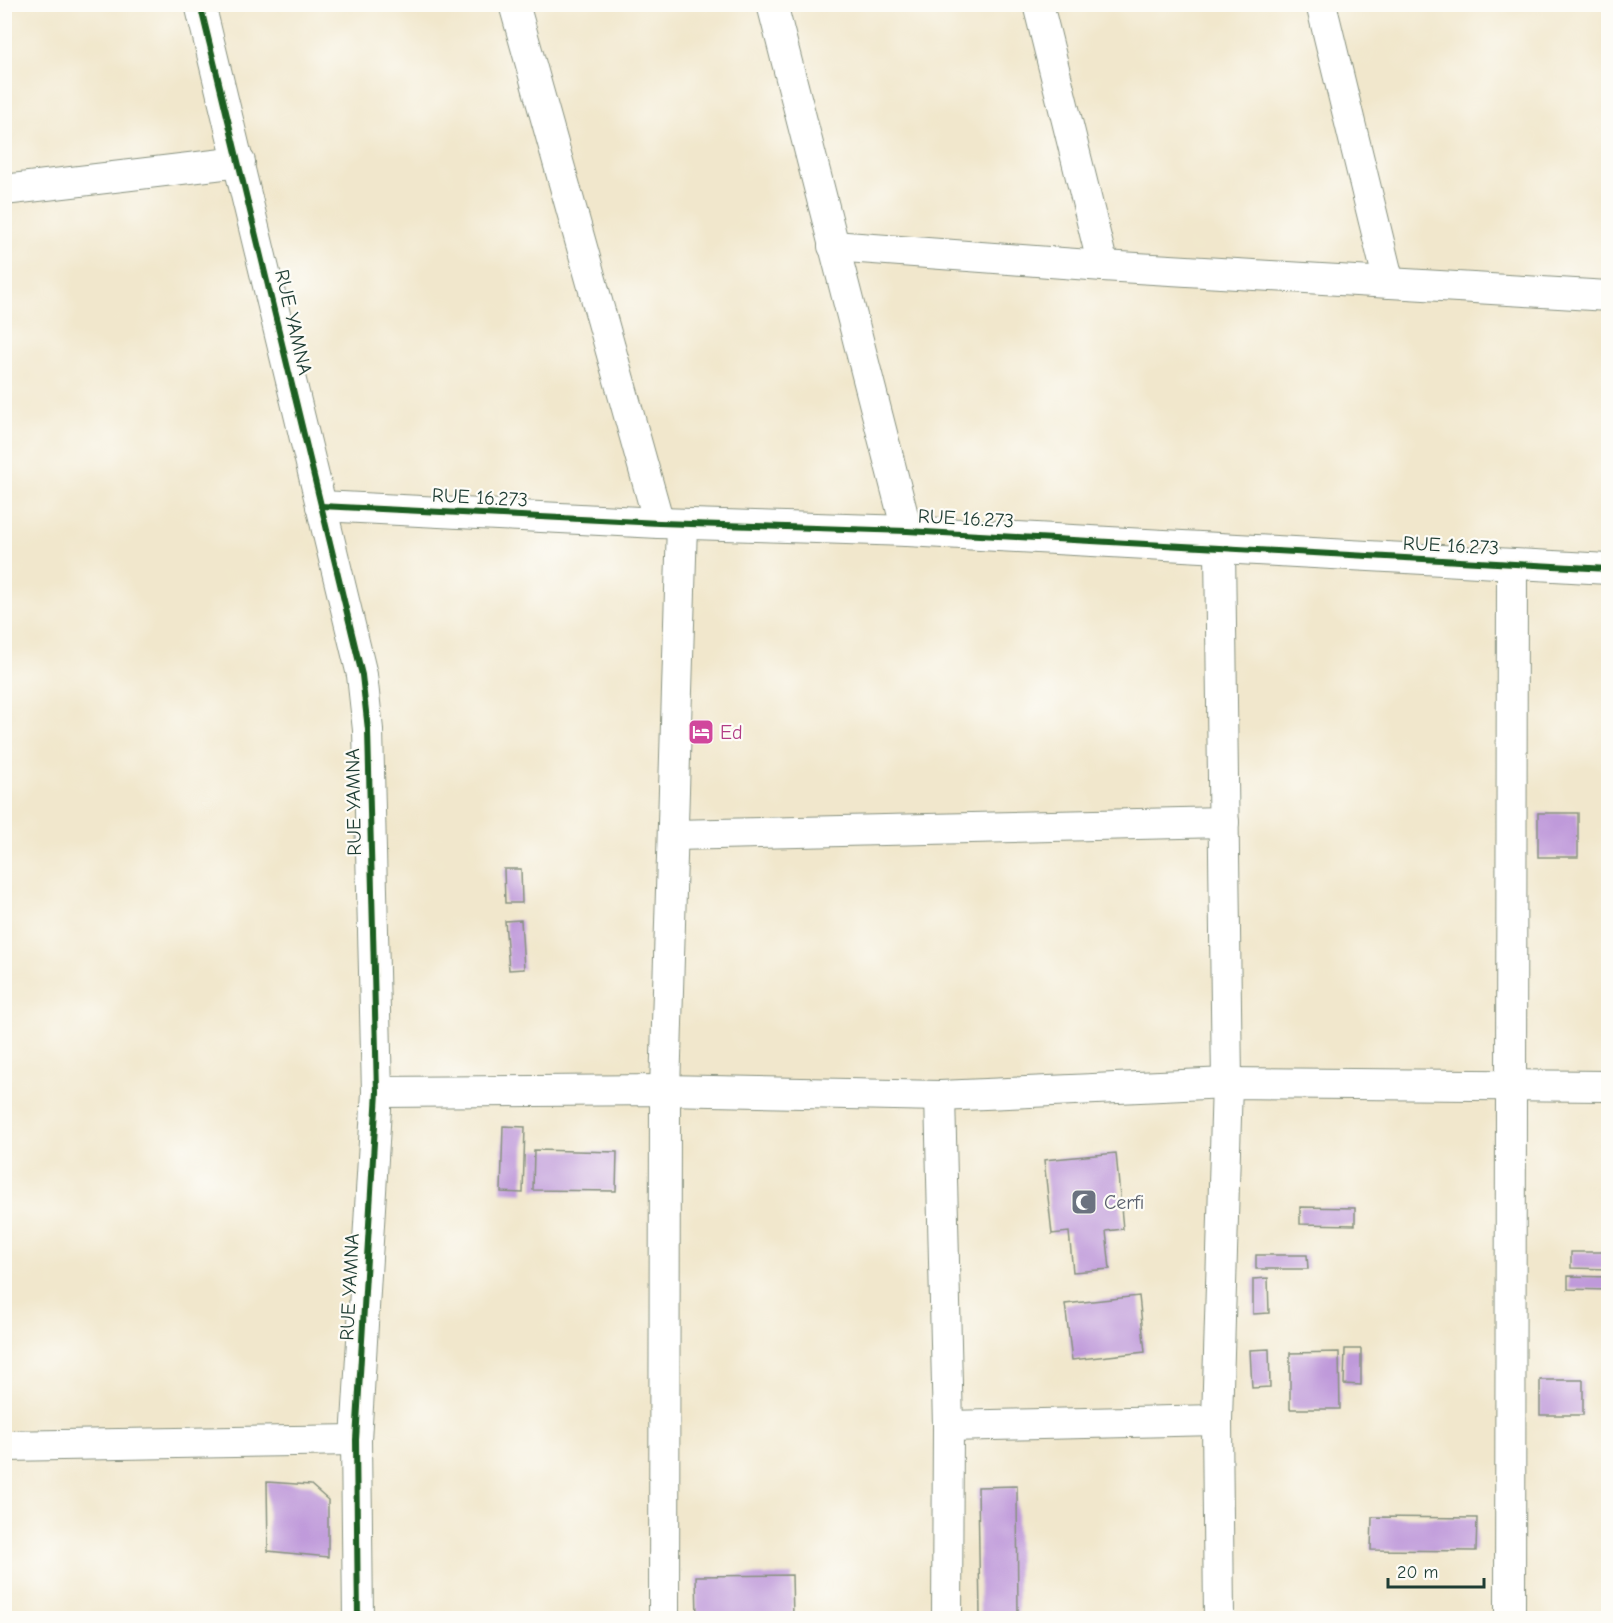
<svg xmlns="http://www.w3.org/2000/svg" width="1613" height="1623" viewBox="0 0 1613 1623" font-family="'Comic Neue',sans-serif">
  <rect width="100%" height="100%" fill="#fdfcf7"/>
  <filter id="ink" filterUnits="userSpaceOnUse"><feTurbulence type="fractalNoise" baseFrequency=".0167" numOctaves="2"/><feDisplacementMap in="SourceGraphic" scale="12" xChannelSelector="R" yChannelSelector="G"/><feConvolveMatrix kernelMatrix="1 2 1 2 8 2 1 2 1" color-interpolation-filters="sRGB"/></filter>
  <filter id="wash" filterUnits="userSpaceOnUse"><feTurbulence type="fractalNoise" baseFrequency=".008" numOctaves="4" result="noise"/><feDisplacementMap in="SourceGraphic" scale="24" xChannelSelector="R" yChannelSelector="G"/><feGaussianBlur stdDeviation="1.35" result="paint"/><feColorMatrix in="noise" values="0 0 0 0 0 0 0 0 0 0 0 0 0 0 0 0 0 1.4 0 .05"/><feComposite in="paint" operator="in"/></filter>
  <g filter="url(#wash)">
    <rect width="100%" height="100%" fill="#f1e7cc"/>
    <g id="blocks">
      <g fill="#bf9ada">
        <rect x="1538" y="813" width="40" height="44"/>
        <path d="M504 869H521L522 903H505Z"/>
        <path d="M521 920 524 969 509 970 505 921Z"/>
        <path d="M503 1126 525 1127 523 1193 501 1192Z"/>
        <path d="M534 1150 617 1152 616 1191 533 1190Z"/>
        <path d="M1116 1153 1123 1229 1106 1231 1110 1269 1073 1272 1069 1232 1052 1234 1044 1160Z"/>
        <path d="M1300 1207 1355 1208V1225L1300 1224Z"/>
        <path d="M1571 1252H1608V1269L1571 1268Z"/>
        <path d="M1256 1255H1307L1308 1269H1256Z"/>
        <path d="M1568 1276 1608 1277V1290L1568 1289Z"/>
        <path d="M1268 1278 1269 1313 1253 1314V1279Z"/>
        <path d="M1139 1296 1145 1352 1072 1360 1065 1304Z"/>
        <path d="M1269 1349 1270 1387 1252 1388 1250 1350Z"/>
        <path d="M1345 1349H1361V1385L1344 1384Z"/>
        <path d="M1339 1352 1340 1409H1290V1353Z"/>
        <rect x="1540" y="1380" width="43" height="35"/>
        <path d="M267 1482 311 1485 328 1500V1557L268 1551Z"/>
        <path d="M1017 1486 1018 1617H980L978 1487Z"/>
        <path d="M1372 1517 1477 1518 1476 1551 1371 1550Z"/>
        <path d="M792 1575 793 1618H697L696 1576Z"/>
      </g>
    </g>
  </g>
  <g filter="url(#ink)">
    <use href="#blocks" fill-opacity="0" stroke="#889280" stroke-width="1.5"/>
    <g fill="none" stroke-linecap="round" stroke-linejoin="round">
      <g stroke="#889280" stroke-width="32">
        <g id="minor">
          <path d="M200 4 362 675 368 730 377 1092 356 1440 358 1618"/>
          <path d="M514 4 659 523"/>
          <path d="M772 4 907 531"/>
          <path d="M1038 4 1103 266"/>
          <path d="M1321 4 1389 283"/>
          <path d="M4 190 240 162"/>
          <path d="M833 246 1103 266 1608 296"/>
          <path d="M321 506 659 523 907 531 1608 569"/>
          <path d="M674 835 1224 822"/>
          <path d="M377 1092 665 1090 940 1096 1227 1083 1608 1086"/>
          <path d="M940 1096 948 1426 947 1618"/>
          <path d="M948 1426 1217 1420"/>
          <path d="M4 1446 356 1440"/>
          <path d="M664 1618 665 1090 682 524"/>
          <path d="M1219 1618 1217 1420 1227 1083 1220 550"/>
          <path d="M1510 1618 1512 564"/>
        </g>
      </g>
      <use href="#minor" stroke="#fff" stroke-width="30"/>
      <g stroke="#fdfcf7" stroke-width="10">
        <g id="cycleway">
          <path d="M200 4 362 675 368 730 377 1092 356 1440 358 1618"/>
          <path d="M321 506 659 523 907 531 1608 569"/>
        </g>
      </g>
      <use href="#cycleway" stroke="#1b5e20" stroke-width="6"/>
    </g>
  </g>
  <defs>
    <g id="hotel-square" transform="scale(1.35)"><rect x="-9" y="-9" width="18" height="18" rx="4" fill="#d1479c" stroke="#fdfcf7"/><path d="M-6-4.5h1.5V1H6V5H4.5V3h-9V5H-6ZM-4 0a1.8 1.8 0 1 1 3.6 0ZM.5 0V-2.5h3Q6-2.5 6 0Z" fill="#fff"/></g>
    <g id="mosque-square" transform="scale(1.35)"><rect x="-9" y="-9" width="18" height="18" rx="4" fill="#6b7280" stroke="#fdfcf7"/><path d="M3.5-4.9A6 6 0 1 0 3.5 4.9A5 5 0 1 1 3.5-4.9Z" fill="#fff"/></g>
  </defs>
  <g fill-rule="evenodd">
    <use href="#hotel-square" x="701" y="732"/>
    <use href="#mosque-square" x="1084" y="1202"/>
  </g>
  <g text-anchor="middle" stroke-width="4.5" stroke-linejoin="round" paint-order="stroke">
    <g font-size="20" fill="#1f3d34" stroke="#fdfcf7">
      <text transform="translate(294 322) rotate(77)" y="7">RUE YAMNA</text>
      <text transform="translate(480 497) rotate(3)" y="7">RUE 16.273</text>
      <text transform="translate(966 518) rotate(3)" y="7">RUE 16.273</text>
      <text transform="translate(1451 545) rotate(3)" y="7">RUE 16.273</text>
      <text transform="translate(353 802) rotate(-91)" y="7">RUE YAMNA</text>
      <text transform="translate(349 1287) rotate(-87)" y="7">RUE YAMNA</text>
    </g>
    <g font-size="20" fill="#b23c85" stroke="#fdfcf7" text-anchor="start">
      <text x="720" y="739">Ed</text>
    </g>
    <g font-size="20" fill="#5b616d" stroke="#fdfcf7" text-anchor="start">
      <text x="1104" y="1209">Cerfi</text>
    </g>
  </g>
  <rect width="1613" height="1623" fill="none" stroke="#fdfcf7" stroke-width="24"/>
  <path d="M1388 1578v9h96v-9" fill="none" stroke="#1f3d34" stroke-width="3"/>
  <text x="1397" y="1578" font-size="18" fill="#1f3d34" stroke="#fdfcf7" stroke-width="4.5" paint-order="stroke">20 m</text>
</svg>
